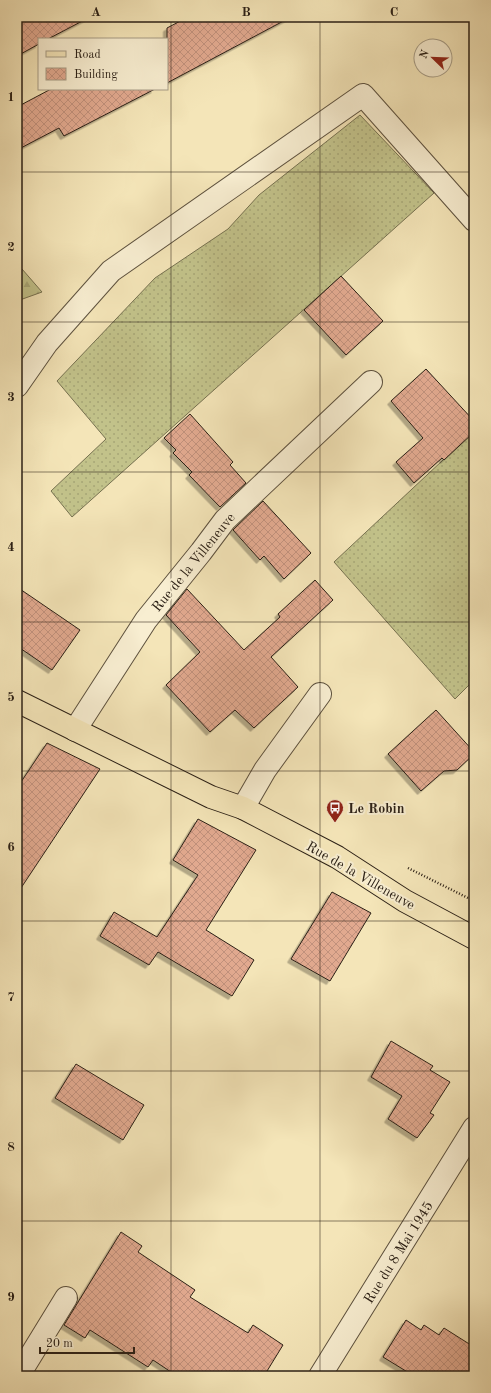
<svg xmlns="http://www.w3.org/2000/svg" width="491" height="1393" viewBox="0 0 491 1393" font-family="'Old Standard TT',serif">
  <defs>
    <pattern id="grass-dots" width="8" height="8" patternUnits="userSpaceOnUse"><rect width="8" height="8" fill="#c2c28a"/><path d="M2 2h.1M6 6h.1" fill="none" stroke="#a7a676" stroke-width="1.8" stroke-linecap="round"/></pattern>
    <pattern id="forest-firs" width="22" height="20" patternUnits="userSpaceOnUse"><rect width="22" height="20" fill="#c2c28a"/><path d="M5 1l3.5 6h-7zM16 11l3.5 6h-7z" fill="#a7a676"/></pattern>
    <pattern id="building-cross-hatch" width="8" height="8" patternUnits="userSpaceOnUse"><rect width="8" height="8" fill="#e1a98f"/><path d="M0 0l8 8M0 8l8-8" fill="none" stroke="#c1917b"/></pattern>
    <filter id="shadow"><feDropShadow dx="-3.5" dy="3.5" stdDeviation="0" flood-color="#0004"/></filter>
  </defs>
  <rect width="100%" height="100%" fill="#f4e5b8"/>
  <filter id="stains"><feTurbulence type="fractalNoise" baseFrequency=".005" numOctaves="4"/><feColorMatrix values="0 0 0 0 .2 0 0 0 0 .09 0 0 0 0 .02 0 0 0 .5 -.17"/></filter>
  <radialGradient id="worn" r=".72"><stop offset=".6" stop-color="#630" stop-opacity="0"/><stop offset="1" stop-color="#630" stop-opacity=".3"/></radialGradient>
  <g fill="url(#grass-dots)" stroke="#767150">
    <path d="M360 115 434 193 72 517 51 491 106 439 57 381 155 278 228 229 259 195Z"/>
    <path d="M474 431V680L455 699 334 562Z"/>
  </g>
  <path fill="url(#forest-firs)" stroke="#767150" d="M17 267 22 269 42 292 17 301Z"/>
  <g fill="url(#building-cross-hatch)" stroke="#2b2016" filter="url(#shadow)">
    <path d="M17 17H90L48 39H39V44L17 56Z"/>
    <path d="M188 17H291L167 83V28Z"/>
    <path d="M51 89H155L64 136 59 128 17 150V107Z"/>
    <path d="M341 276 383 321 346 355 304 310Z"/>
    <path d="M426 369 474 421V432L444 460 442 458 414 483 396 462 423 438 391 401Z"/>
    <path d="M190 414 233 462 230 465 246 483 220 507 189 475 192 472 173 453 176 450 164 438Z"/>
    <path d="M263 501 311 553 284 579 264 556 260 560 233 530Z"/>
    <path d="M315 580 333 600 271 657 298 687 254 728 235 710 210 732 166 685 200 652 166 615 187 589 244 650 280 617 278 614Z"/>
    <path d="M17 587 80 630 52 670 17 646Z"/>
    <path d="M436 710 474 752V754L457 770 444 771 421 791 388 754Z"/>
    <path d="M47 743 100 769 17 894V788Z"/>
    <path d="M198 819 256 850 206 930 254 960 232 996 158 952 149 965 100 936 114 912 157 937 198 875 173 860Z"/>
    <path d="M332 892 371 913 330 981 291 959Z"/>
    <path d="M391 1041 433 1066 430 1070 450 1082 430 1113 434 1115 417 1138 388 1119 402 1096 371 1077Z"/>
    <path d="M76 1064 144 1105 123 1140 55 1098Z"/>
    <path d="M121 1232 142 1246 138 1252 195 1290 190 1297 248 1333 253 1325 283 1345 264 1376H177L153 1360 148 1367 90 1330 85 1338 64 1325Z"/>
    <path d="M406 1320 421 1330 424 1325 439 1335 444 1328 474 1347V1376H414L383 1357Z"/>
  </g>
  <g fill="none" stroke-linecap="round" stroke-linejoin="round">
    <g stroke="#5d513e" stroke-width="24">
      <g id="minor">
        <path d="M17 386 47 343 111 271 363 95 474 220"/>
        <path d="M75 730 146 620 201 552 225 520 371 382"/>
        <path d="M243 808 265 770 320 694"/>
        <path d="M17 1376 20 1373 66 1298"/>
        <path d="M320 1376 474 1128"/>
      </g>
    </g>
    <g stroke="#2b2016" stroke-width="24">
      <path id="major" d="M17 701 211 797 243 808 337 857 405 901 474 938"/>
    </g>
    <path stroke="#2b2016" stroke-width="2.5" stroke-dasharray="1 2" stroke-linecap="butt" d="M408 868 474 901"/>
    <use href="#minor" stroke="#f8eed1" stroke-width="22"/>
    <use href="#major" stroke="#f4e5b8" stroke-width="22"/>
  </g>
  <path fill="none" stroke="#2b2016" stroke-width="1" stroke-opacity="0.55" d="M171 17V1376M320 17V1376M17 172H474M17 322H474M17 472H474M17 622H474M17 771H474M17 921H474M17 1071H474M17 1221H474"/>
  <defs>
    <g id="bus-pin" transform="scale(0.9)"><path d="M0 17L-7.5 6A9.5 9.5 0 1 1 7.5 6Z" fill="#8f2418" stroke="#f8eed1"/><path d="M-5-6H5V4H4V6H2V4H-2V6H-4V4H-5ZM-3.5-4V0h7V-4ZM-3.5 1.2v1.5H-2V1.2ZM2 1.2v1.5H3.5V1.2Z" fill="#fff"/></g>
  </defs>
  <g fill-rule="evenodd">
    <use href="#bus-pin" x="335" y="808"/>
  </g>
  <g text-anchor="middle" stroke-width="4" stroke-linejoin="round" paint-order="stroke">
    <g font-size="14" fill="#2b2016" stroke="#f8eed1">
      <text transform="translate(193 562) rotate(-51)" y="5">Rue de la Villeneuve</text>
      <text transform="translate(361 875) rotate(30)" y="5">Rue de la Villeneuve</text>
      <text transform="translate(398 1252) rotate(-58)" y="5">Rue du 8 Mai 1945</text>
    </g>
    <g font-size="14" font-weight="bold" fill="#2b2016" stroke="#f8eed1" text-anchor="start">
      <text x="348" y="813">Le Robin</text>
    </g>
  </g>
  <rect width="491" height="1393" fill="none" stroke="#f4e5b8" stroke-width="44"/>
  <rect x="38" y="38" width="130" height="52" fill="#f8eed1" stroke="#a69c86"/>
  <rect x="46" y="51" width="20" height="6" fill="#f4e5b8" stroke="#a69c86"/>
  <text x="74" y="58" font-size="12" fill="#2b2016">Road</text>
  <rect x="46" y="68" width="20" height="12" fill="url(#building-cross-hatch)" stroke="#a69c86"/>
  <text x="74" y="78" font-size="12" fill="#2b2016">Building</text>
  <g transform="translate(433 58) rotate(293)"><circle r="19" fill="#f8eed1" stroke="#a69c86"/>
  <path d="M0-3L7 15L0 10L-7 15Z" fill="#8f2418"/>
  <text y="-6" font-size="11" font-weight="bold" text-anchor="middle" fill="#2b2016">N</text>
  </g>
  <path d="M40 1347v6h94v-6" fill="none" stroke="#2b2016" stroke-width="2"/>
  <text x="46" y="1347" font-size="12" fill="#2b2016" stroke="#f8eed1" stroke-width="3" paint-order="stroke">20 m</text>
  <rect x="22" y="22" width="447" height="1349" fill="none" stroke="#2b2016" stroke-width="1.5"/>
  <g font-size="13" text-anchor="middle" font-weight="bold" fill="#2b2016">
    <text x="96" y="16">A</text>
    <text x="246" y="16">B</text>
    <text x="394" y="16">C</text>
    <text x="11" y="101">1</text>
    <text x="11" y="251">2</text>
    <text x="11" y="401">3</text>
    <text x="11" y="551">4</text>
    <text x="11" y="701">5</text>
    <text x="11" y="851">6</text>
    <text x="11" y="1001">7</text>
    <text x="11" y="1151">8</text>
    <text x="11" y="1301">9</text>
  </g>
  <rect width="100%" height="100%" filter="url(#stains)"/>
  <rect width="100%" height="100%" fill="url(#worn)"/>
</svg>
